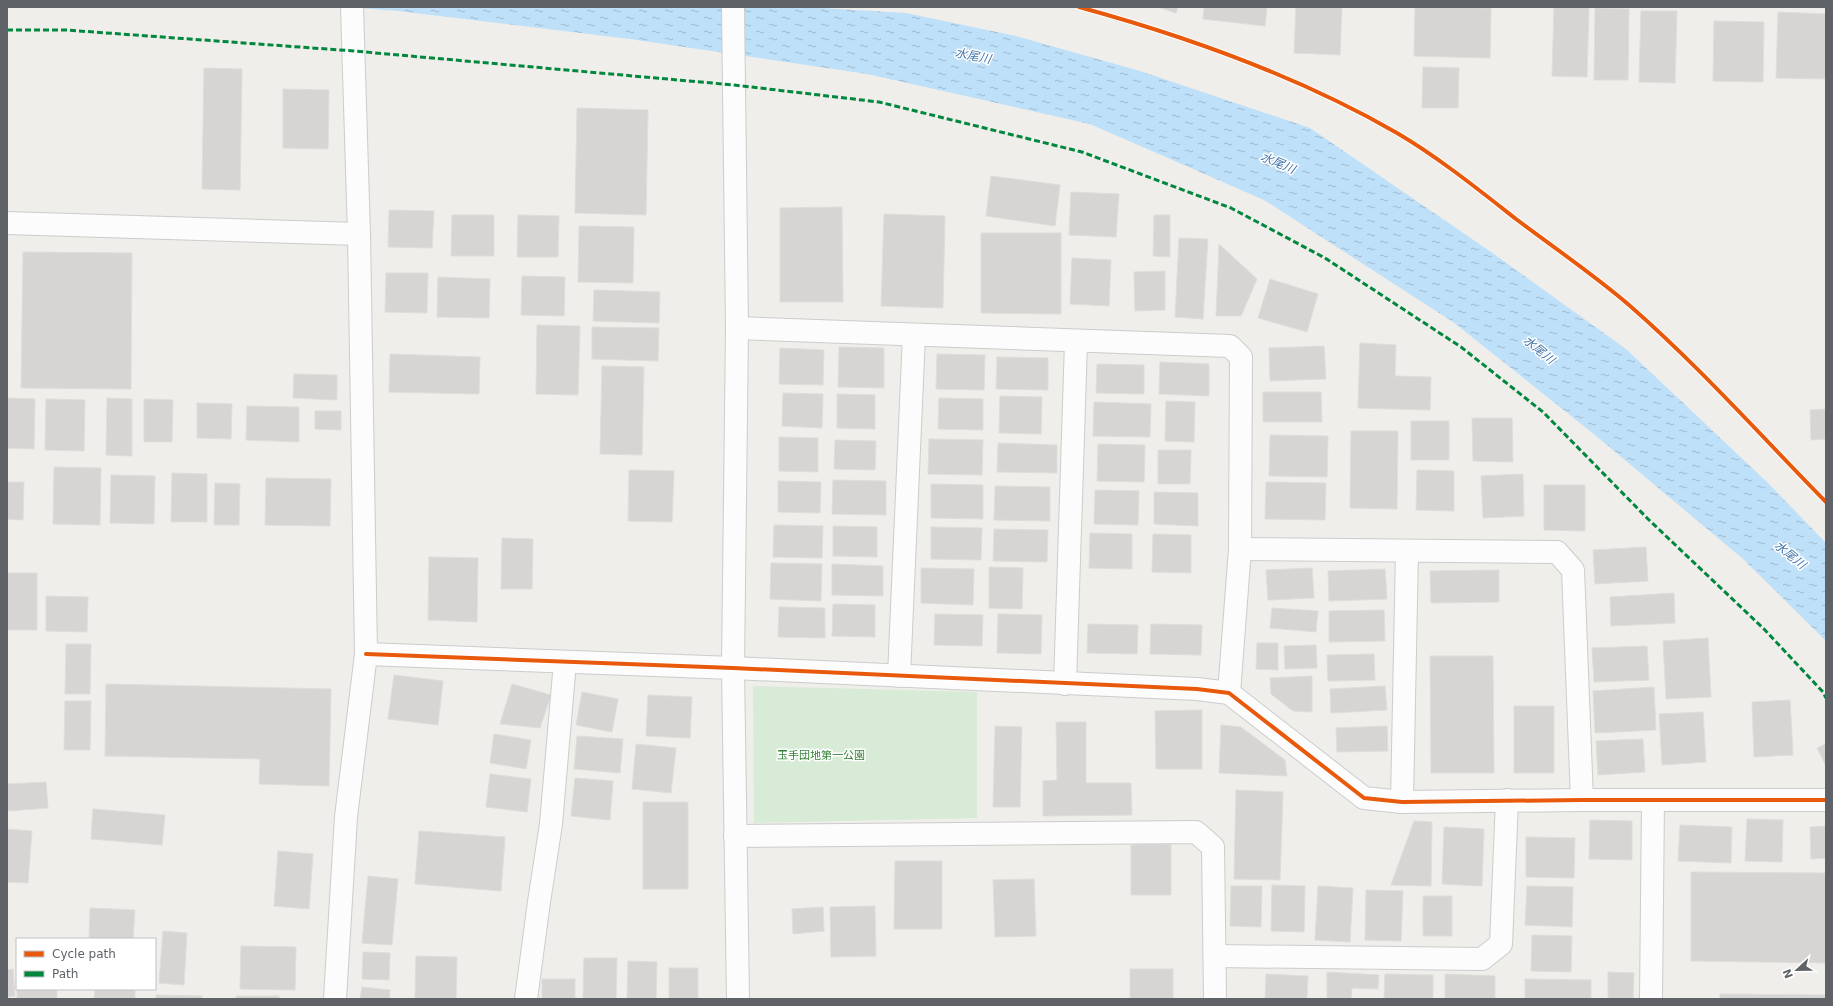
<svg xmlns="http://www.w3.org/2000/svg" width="1833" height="1006" viewBox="0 0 1833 1006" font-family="'DejaVu Sans','Noto Sans JP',sans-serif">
  <defs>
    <pattern id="water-ripples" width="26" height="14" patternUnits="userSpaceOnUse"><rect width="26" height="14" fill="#bfe0f9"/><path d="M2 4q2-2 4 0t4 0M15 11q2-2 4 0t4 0" fill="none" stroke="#9eb9cd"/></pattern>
  </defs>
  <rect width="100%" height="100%" fill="#efeeea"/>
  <path fill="#d8ebd6" d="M753 686 977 692V818L754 823Z"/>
  <path fill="url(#water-ripples)" d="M345 7H805L906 13 1016 36 1140 71 1310 128 1491 252 1626 349 1768 483 1826 543V641L1743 559 1595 435 1453 322 1264 200 1090 124 867 74 630 39 398 11Z"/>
  <g fill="#d6d5d3" stroke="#deddd9">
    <path d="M1158 7H1178L1176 13Z"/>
    <path d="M1204 7H1267L1265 26 1203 19Z"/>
    <path d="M1296 7H1342L1340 55 1294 53Z"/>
    <path d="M1415 7 1491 8 1490 58 1414 56Z"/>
    <path d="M1554 7H1589L1587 77 1552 76Z"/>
    <path d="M1595 8 1629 9 1628 80H1594Z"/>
    <path d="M1641 11H1677L1675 83 1639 82Z"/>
    <path d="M1778 12 1826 14V79L1776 78Z"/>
    <path d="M1714 21 1764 22 1763 82 1713 81Z"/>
    <path d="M1423 67 1459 68 1458 108H1422Z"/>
    <path d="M204 68 242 69 240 190 202 189Z"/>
    <path d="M283 89 329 90 328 149 283 148Z"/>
    <path d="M577 108 648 110 646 215 575 213Z"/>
    <path d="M991 176 1060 185 1055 226 986 216Z"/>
    <path d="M1071 192 1119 194 1116 237 1069 235Z"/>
    <path d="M842 207 843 302H780V208Z"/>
    <path d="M389 210 434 211 432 248 388 247Z"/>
    <path d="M884 214 945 216 943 308 881 306Z"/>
    <path d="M452 215H494V256H451Z"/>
    <path d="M518 215 559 216 558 257H517Z"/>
    <path d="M1154 215H1170V257L1153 256Z"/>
    <path d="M579 226 634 227 633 283 578 282Z"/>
    <path d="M981 233H1061V314L981 313Z"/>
    <path d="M1179 238 1208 239 1203 319 1175 317Z"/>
    <path d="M1219 244 1257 279 1241 316H1216Z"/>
    <path d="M23 252 132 253 131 389 21 388Z"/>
    <path d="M1072 258 1111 260 1109 306 1070 304Z"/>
    <path d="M1165 271V310L1135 311 1134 272Z"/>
    <path d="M386 273H428L427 313 385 312Z"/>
    <path d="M522 276 565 277 564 316 521 315Z"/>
    <path d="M438 277 490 279 489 318 437 317Z"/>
    <path d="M1270 279 1318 294 1307 332 1258 318Z"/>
    <path d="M594 290 660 292 659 323 593 321Z"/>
    <path d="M537 325 580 326 578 395 536 394Z"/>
    <path d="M592 327 659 328 658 361 592 359Z"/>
    <path d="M1360 343 1396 345 1395 376 1431 377 1430 410 1358 408Z"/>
    <path d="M1324 346 1326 379 1270 381 1269 348Z"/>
    <path d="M839 347 884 348V388L838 387Z"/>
    <path d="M780 348 824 350 823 385 779 384Z"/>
    <path d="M390 354 480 357 479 394 389 392Z"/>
    <path d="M937 354 985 355 984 390 936 389Z"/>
    <path d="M997 357 1048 358V390L996 389Z"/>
    <path d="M1160 362 1209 364V396L1159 394Z"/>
    <path d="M1097 364 1144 365V394L1096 393Z"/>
    <path d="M602 366 644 367 642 455 600 454Z"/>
    <path d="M294 374 337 375V400L293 398Z"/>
    <path d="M1263 392H1321L1322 422H1263Z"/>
    <path d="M783 393 823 394 822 428 782 426Z"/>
    <path d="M837 394 875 395V429L837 428Z"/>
    <path d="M1000 396 1042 397 1041 434 999 433Z"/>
    <path d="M7 398 35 399 34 449 7 448Z"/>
    <path d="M107 398 132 399V456L106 455Z"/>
    <path d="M939 398 983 399V430L938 429Z"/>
    <path d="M46 399 85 400 84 451 45 450Z"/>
    <path d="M144 399 173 400 172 442H144Z"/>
    <path d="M1166 401 1195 402 1194 442 1165 441Z"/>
    <path d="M1094 402 1151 404 1150 437 1093 436Z"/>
    <path d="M197 403 232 404 231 439 197 438Z"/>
    <path d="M247 406 299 407V442L246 440Z"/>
    <path d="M1826 409V439L1811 440 1810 410Z"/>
    <path d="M315 411H341V430L315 429Z"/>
    <path d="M1472 418H1512L1513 462 1473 461Z"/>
    <rect x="1411" y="421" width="38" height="39"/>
    <path d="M1351 431H1398L1397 509 1350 508Z"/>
    <path d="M1270 435 1328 436 1327 477 1269 476Z"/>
    <path d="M779 437 818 438V472L779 471Z"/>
    <path d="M929 439 983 440 982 475 928 474Z"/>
    <path d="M835 440 876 441 875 470 834 469Z"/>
    <path d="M998 443 1057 445V473L997 472Z"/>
    <path d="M1098 444 1145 445 1144 482 1097 481Z"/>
    <path d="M1158 450H1191L1190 484H1158Z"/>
    <path d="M54 467 101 468 100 525 53 524Z"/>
    <path d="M629 470 674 471 672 522 628 521Z"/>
    <path d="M1417 470 1454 471V511L1416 510Z"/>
    <path d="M172 473 207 474V522H171Z"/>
    <path d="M1523 474 1524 516 1483 518 1481 476Z"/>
    <path d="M111 475 155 476 154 524 110 523Z"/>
    <path d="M266 478 331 479 330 526 265 525Z"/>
    <path d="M833 480 886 481V515L832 514Z"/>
    <path d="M778 481 821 482 820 513 778 512Z"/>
    <path d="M7 482H24L23 520 7 519Z"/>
    <path d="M1266 482 1326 483 1325 520 1265 519Z"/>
    <path d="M215 483 240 484 239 525H214Z"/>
    <path d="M931 484 983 485V519L931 518Z"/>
    <path d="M1544 485H1585V531L1544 530Z"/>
    <path d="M995 486 1050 487V521L994 520Z"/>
    <path d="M1095 490 1139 491 1138 525 1094 524Z"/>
    <path d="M1154 492 1198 493V526L1154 524Z"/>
    <path d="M774 525 823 526 822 558 773 557Z"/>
    <path d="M833 526 877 527V557L833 556Z"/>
    <path d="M931 527 982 528 981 560 931 559Z"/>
    <path d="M994 529 1048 530 1047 562 993 561Z"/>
    <path d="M1090 533 1132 534V569L1089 568Z"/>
    <path d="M1153 534 1191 535V573L1152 572Z"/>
    <path d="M502 538 533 539 532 589H501Z"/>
    <path d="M1646 547 1648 581 1595 584 1593 550Z"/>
    <path d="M429 557 478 558 477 622 428 620Z"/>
    <path d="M771 563 822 564 821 601 770 599Z"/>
    <path d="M832 564 883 566V596L832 595Z"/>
    <path d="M989 567 1023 568 1022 609 989 608Z"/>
    <path d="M921 568 974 569 973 605 921 603Z"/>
    <path d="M1312 568 1314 598 1268 600 1266 570Z"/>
    <path d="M1385 569 1387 599 1329 601 1328 571Z"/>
    <path d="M1499 570V602L1431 603 1430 571Z"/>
    <rect x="7" y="573" width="30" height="57"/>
    <path d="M1674 593 1675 623 1611 626 1610 597Z"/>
    <path d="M46 596 88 597 87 632 46 631Z"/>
    <path d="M833 604 875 605V637L832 636Z"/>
    <path d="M779 607 825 608V638L778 637Z"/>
    <path d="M1272 608 1318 611 1316 632 1270 628Z"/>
    <path d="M1384 610 1385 641 1329 642V611Z"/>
    <path d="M935 614 983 615 982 646 934 645Z"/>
    <path d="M998 614 1042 615 1041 654 997 653Z"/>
    <path d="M1088 624 1138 625 1137 654 1087 653Z"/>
    <path d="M1151 624 1202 625 1201 655 1150 654Z"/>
    <path d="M1708 638 1711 697 1666 699 1663 641Z"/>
    <path d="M1257 643H1278V670L1256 669Z"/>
    <path d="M66 644H91L90 694H65Z"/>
    <path d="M1316 645 1317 668 1285 669 1284 646Z"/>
    <path d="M1647 646 1649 680 1594 682 1592 648Z"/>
    <path d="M1374 654 1375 680 1328 681 1327 655Z"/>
    <path d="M1430 656H1493L1494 773H1431Z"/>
    <path d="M394 675 443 681 438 725 388 719Z"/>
    <path d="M1312 676V712L1293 711 1271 694 1270 678Z"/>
    <path d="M106 684 331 689 329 786 259 784 260 759 105 756Z"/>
    <path d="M512 684 551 695 540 728 500 724Z"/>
    <path d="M1385 686 1387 710 1331 713 1330 689Z"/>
    <path d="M1654 687 1656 730 1595 733 1593 691Z"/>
    <path d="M582 692 618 699 612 732 576 725Z"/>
    <path d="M648 695 692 697 690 738 646 736Z"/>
    <path d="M1790 700 1793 755 1754 757 1752 702Z"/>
    <path d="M65 701H91L90 750H64Z"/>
    <rect x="1514" y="706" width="40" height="67"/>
    <path d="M1202 710V769H1156L1155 711Z"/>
    <path d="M1703 712 1706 762 1662 765 1659 714Z"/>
    <path d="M1056 722H1086V783H1131L1132 815 1043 816V781L1057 780Z"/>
    <path d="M1221 725 1241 727 1285 760 1287 776 1219 773Z"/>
    <path d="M995 726 1022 727 1020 807H993Z"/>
    <path d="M1387 726 1388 751 1337 752 1336 728Z"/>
    <path d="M494 734 531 740 526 769 490 763Z"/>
    <path d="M577 736 623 739 620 773 574 769Z"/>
    <path d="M1643 739 1645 772 1598 775 1596 741Z"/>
    <path d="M636 744 676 748 671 793 632 789Z"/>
    <path d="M1826 744V766L1817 748Z"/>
    <path d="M490 774 531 779 527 812 486 807Z"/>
    <path d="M575 778 613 781 610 820 571 816Z"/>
    <path d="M46 782 48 808 7 811V784Z"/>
    <path d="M1236 790 1283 792 1280 880 1234 879Z"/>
    <rect x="643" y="802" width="45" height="87"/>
    <path d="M93 809 165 815 162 845 91 839Z"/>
    <path d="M1747 819 1783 820 1782 862 1745 861Z"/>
    <path d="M1590 820 1632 821V860L1589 859Z"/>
    <path d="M1414 821 1432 822 1431 886 1391 885Z"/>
    <path d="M1680 825 1732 827 1731 863 1678 861Z"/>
    <path d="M1826 826V858L1811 859 1810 827Z"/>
    <path d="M1444 827 1484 829 1482 886 1442 884Z"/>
    <path d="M7 829 32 831 28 883 7 882Z"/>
    <path d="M419 831 505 837 501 891 415 884Z"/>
    <path d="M1526 837 1575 838 1574 878 1526 877Z"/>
    <path d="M1171 844V895H1131V845Z"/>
    <path d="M278 851 313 854 309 909 274 906Z"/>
    <path d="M895 861H942V929H894Z"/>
    <path d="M1691 872 1826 873V963L1691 961Z"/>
    <path d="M368 876 398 879 392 945 362 943Z"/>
    <path d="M1034 879 1036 936 995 937 993 880Z"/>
    <path d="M1272 885 1305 886 1304 932 1271 931Z"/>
    <path d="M1231 886H1262L1261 927 1230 926Z"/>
    <path d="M1318 886 1353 888 1350 942 1315 940Z"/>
    <path d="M1527 886 1573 887 1572 927 1525 925Z"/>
    <path d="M1366 890 1403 891 1401 941 1365 940Z"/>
    <rect x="1423" y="896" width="29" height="40"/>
    <path d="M875 906 876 956 831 957 830 907Z"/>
    <path d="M823 907 824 931 793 934 792 909Z"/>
    <path d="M90 908 135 910 133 939H89Z"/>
    <path d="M163 931 187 933 184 985 159 983Z"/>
    <path d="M1532 935 1572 936 1571 972 1531 971Z"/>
    <path d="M241 946 296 947 295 990 240 989Z"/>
    <path d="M363 952 390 953 389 980 362 979Z"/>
    <path d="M416 956 457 957 456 999H415Z"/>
    <path d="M584 958H617L616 999H583Z"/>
    <path d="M628 961 657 962 656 999H627Z"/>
    <rect x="669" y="968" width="29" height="31"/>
    <path d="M13 969 15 996 7 997V970Z"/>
    <rect x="1130" y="969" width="43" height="30"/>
    <path d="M1327 972 1379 975 1378 989 1352 988 1351 999H1327Z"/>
    <path d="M1608 972 1634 973 1633 999H1608Z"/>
    <path d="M17 973V989H57V999H17Z"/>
    <path d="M1266 974 1308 976 1307 999H1265Z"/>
    <path d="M1385 974 1433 975V999H1384Z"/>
    <path d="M1445 974 1495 976V999H1445Z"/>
    <rect x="542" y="979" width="33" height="20"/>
    <path d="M1525 979 1591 980V999H1525Z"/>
    <path d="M362 987 390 990 389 999H360Z"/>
    <path d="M95 989H135V999H94Z"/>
    <path d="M1720 994 1826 995V999H1720Z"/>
    <path d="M156 995 202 996V999H156Z"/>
    <rect x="236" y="996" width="43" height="3"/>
  </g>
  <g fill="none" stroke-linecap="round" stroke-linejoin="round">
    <g stroke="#cbcccc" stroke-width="24">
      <g id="minor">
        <path d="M7 223 359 234"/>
        <path d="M737 328 1230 346 1241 357 1240 549 1229 693"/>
        <path d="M1240 549 1557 552 1573 570 1582 800"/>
        <path d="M366 654 733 668"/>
        <path d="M899 676 914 335"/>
        <path d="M1065 684 1076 342"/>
        <path d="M1402 802 1407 551"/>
        <path d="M735 836 1196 832 1213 847 1215 999"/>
        <path d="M1216 956 1482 959 1501 944 1507 800"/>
        <path d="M526 999 539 902 551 824 565 662"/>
        <path d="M1651 999 1653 800"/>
      </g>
    </g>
    <g stroke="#cbcccc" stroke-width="24">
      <g id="tertiary">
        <path d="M733 7 737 328 733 668 738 999"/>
        <path d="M733 668 1197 689 1229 693 1364 798 1402 802 1582 800H1826"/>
        <path d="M335 999 346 817 366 654 359 234 352 7"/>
      </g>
    </g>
    <use href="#minor" stroke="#fdfcfc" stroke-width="22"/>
    <use href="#tertiary" stroke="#fdfcfc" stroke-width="22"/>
    <path stroke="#00873e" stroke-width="3" stroke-dasharray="6 3" stroke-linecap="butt" d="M7 30H66L354 51 734 85 879 102 1082 152 1231 208 1325 258 1461 347 1543 412 1648 519 1764 629 1823 692 1826 698"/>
    <g stroke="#fff" stroke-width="6">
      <g id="cycleway">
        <path d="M1079 7C1189 37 1298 76 1397 133 1438 157 1479 190 1516 219 1553 247 1593 274 1629 305 1699 366 1761 436 1826 502"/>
        <path d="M366 654 733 668 1197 689 1229 693 1364 798 1402 802 1582 800H1826"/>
      </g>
    </g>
    <use href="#cycleway" stroke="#e8590c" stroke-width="4"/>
  </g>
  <g text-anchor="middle" stroke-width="3" stroke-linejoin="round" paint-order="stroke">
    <g font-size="11" fill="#348238" stroke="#fff">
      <text x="821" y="759">玉手団地第一公園</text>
    </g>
    <g font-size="12" font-style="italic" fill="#4174aa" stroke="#fff">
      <text transform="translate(973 56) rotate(11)" y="4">水尾川</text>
      <text transform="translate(1278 163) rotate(23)" y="4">水尾川</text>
      <text transform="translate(1539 350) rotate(39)" y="4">水尾川</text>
      <text transform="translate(1790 555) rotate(39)" y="4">水尾川</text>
    </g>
  </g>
  <rect width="1833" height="1006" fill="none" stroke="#5f6368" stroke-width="16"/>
  <rect x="16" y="938" width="140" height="52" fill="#ffffff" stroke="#bfc1c3"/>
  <rect x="24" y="951" width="20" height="6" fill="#e8590c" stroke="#bfc1c3"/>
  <text x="52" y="958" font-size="12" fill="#5f6368">Cycle path</text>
  <rect x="24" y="971" width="20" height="6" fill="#00873e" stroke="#bfc1c3"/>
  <text x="52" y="978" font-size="12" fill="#5f6368">Path</text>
  <g transform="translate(1797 970) rotate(248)" stroke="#ffffff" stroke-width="3" paint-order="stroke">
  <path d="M0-3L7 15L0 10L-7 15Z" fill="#5f6368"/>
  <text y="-6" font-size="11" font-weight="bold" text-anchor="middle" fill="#5f6368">N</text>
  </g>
</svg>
